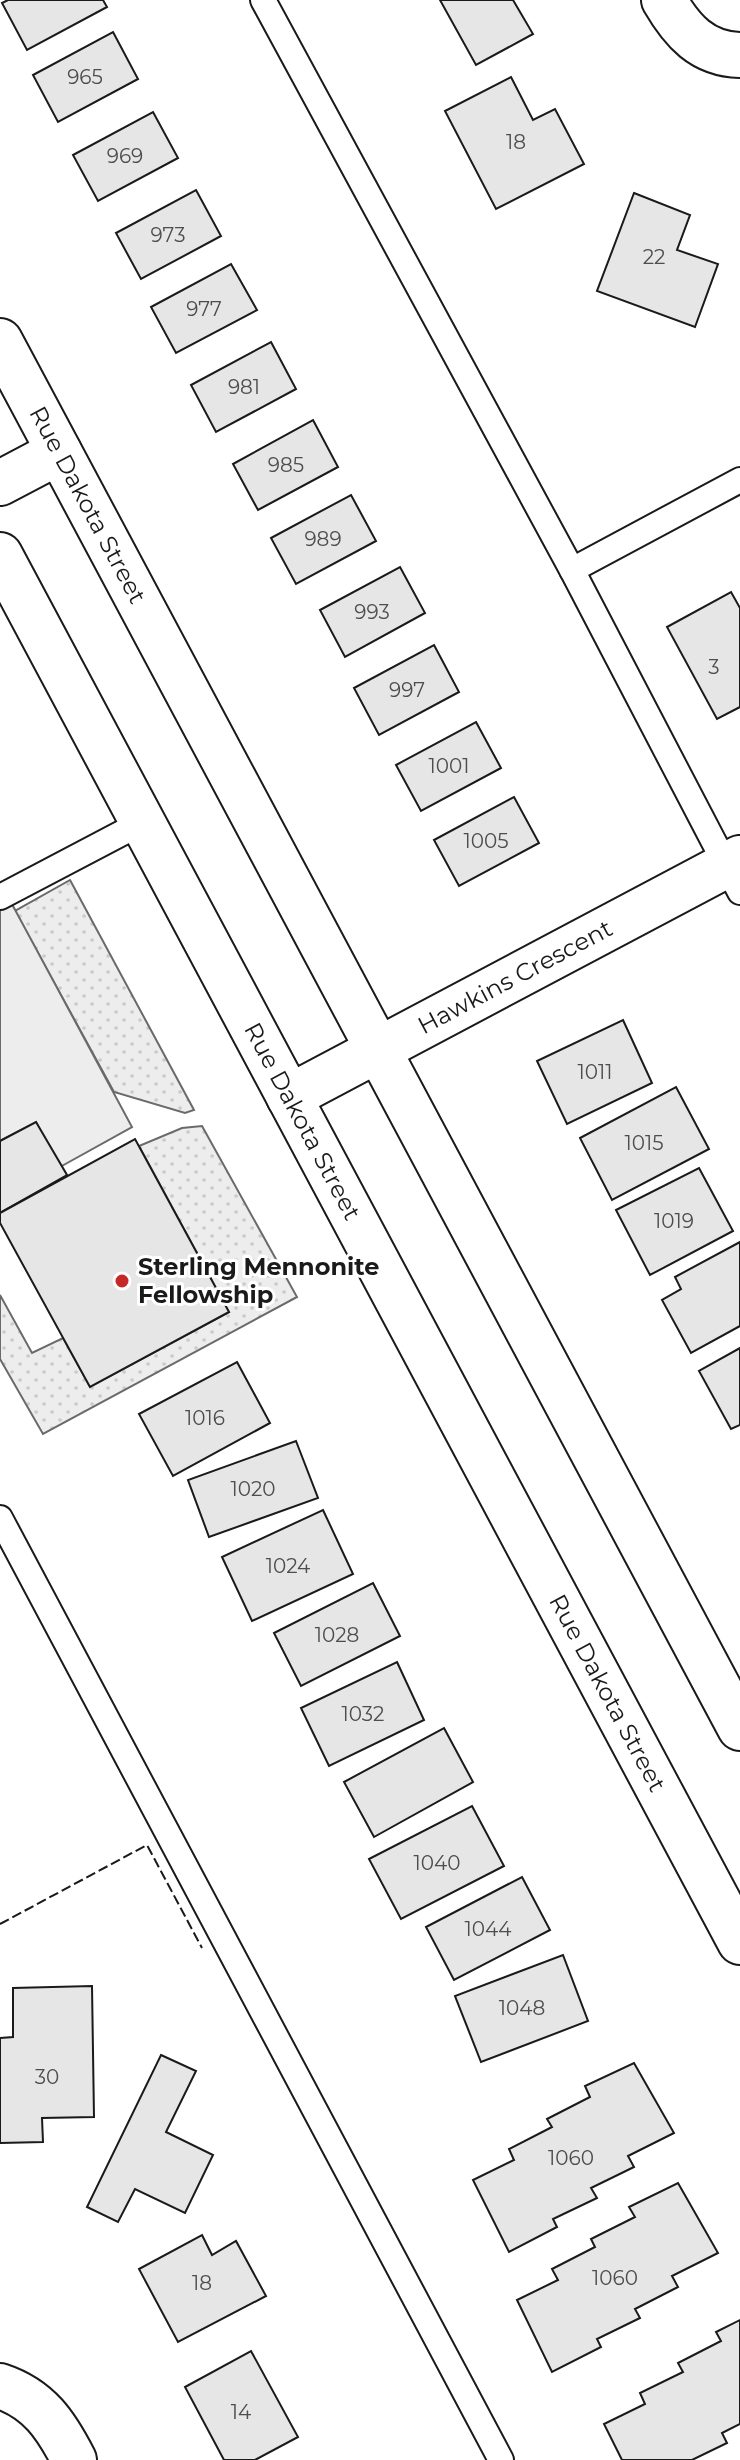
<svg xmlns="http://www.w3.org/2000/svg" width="740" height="2460" viewBox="0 0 740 2460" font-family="Montserrat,sans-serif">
  <defs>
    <pattern id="grass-dots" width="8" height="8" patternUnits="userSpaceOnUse" patternTransform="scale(2)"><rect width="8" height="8" fill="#ededed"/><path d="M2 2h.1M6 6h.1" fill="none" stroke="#cbcbcb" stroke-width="1.8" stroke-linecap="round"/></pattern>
  </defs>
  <rect width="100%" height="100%" fill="#fff"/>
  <g fill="url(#grass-dots)" stroke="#6a6a6a" stroke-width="2">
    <path d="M70 880 194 1110 185 1113 114 1092 15 911Z"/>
    <path d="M202 1126 297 1297 43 1434 0 1359V1295L32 1353 63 1338 90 1387 229 1312 139 1146 182 1128Z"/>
  </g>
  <path fill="#ededed" stroke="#6a6a6a" stroke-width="2" d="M6 893 132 1127 60 1167 36 1122 0 1141V897Z"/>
  <g fill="#e6e6e6" stroke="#1a1a1a" stroke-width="2">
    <path d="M8 0H103L107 7 27 50 2 3Z"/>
    <path d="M440 0H513L533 34 476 65Z"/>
    <path d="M113 32 138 79 58 122 33 75Z"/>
    <path d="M511 77 533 120 555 109 584 164 496 209 445 111Z"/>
    <path d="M153 112 178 158 98 201 73 155Z"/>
    <path d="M196 190 221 236 141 279 116 233Z"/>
    <path d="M634 193 690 215 677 250 718 264 695 327 597 291Z"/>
    <path d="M231 264 257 310 176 353 151 307Z"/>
    <path d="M271 342 296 389 216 432 191 385Z"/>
    <path d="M313 420 338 467 258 510 233 464Z"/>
    <path d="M351 495 376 541 296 584 271 538Z"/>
    <path d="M400 567 425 613 345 657 320 610Z"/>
    <path d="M731 592 740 608V707L717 719 667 627Z"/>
    <path d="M434 645 459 692 379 735 354 688Z"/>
    <path d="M476 722 501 768 421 811 396 765Z"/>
    <path d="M514 797 539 843 459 886 434 840Z"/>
    <path d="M623 1020 652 1083 567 1124 537 1061Z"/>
    <path d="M676 1087 709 1149 612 1200 580 1138Z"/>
    <path d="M36 1122 67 1175 0 1213V1141Z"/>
    <path d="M135 1139 229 1312 90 1387 0 1223V1213Z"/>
    <path d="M699 1168 733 1231 650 1275 616 1210Z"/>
    <path d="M740 1242V1326L691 1353 662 1300 681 1289 675 1277Z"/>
    <path d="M740 1348V1425L731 1429 699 1371Z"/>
    <path d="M237 1362 270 1423 173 1476 139 1414Z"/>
    <path d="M296 1441 318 1498 209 1537 188 1480Z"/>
    <path d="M323 1510 353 1574 252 1621 222 1557Z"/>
    <path d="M373 1583 400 1636 301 1686 274 1633Z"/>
    <path d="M397 1662 424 1720 329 1766 301 1708Z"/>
    <path d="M444 1728 473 1782 374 1837 344 1782Z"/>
    <path d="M472 1806 504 1866 401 1919 369 1859Z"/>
    <path d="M522 1877 550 1930 454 1980 426 1927Z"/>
    <path d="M563 1955 588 2021 481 2062 455 1996Z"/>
    <path d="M92 1986 94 2117 42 2118 43 2142 0 2143V2038L13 2037V1988Z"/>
    <path d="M161 2055 196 2071 166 2132 213 2155 185 2213 135 2189 118 2222 87 2207Z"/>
    <path d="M634 2063 674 2133 628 2156 634 2167 591 2188 597 2198 553 2219 557 2227 509 2252 473 2180 514 2160 509 2149 552 2127 547 2119 590 2097 585 2086Z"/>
    <path d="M678 2183 718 2253 672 2276 678 2287 635 2309 640 2318 597 2339 601 2347 552 2372 517 2300 558 2280 552 2269 595 2247 591 2239 635 2217 629 2207Z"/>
    <path d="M202 2235 212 2255 236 2241 266 2296 178 2342 139 2269Z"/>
    <path d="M740 2320V2424L722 2433 727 2443 692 2460H622L604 2424 645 2404 640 2393 683 2372 678 2363 721 2341 716 2332Z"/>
    <path d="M251 2351 298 2437 255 2460H224L185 2387Z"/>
  </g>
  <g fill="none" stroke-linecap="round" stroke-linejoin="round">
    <g stroke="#1a1a1a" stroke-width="28">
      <g id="lane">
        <path d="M263 0 572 570 740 480"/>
        <path d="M572 570 740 892"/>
        <path d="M0 897 141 823"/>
        <path d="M0 1518 501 2460"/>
      </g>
    </g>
    <g stroke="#1a1a1a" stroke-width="48">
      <g id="street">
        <path d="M664 0C682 31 702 54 740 55"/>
        <path d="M0 483 59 452"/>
        <path id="s1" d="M289 1097 740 858"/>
        <path d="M0 2386C39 2399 56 2425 74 2460"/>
      </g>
    </g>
    <g stroke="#1a1a1a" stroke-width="48">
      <g id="secondary">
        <path id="s2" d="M0 341 740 1728"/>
        <path id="s3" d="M0 555 740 1942"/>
      </g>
    </g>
    <use href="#lane" stroke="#fff" stroke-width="24"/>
    <use href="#street" stroke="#fff" stroke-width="44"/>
    <use href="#secondary" stroke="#fff" stroke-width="44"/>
    <path stroke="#1a1a1a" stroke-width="2" stroke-dasharray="10 4" stroke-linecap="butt" d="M0 1924 147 1845 202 1948"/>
  </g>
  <circle fill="#c62828" stroke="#fff" stroke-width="3" cx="122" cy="1281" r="8"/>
  <g text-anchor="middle" stroke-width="6" stroke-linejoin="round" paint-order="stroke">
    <g font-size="20" fill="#4d4d4d">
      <text x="85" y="84">965</text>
      <text x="516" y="149">18</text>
      <text x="125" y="163">969</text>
      <text x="168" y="242">973</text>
      <text x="654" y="264">22</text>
      <text x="204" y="316">977</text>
      <text x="244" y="394">981</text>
      <text x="286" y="472">985</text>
      <text x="323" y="546">989</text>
      <text x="372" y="619">993</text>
      <text x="714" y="674">3</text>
      <text x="407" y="697">997</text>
      <text x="449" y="773">1001</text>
      <text x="486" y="848">1005</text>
      <text x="595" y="1079">1011</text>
      <text x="644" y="1150">1015</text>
      <text x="674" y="1228">1019</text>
      <text x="205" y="1425">1016</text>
      <text x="253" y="1496">1020</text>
      <text x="288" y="1573">1024</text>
      <text x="337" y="1642">1028</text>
      <text x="363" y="1721">1032</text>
      <text x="437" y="1870">1040</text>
      <text x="488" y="1936">1044</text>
      <text x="522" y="2015">1048</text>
      <text x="47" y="2084">30</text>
      <text x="571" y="2165">1060</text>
      <text x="615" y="2285">1060</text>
      <text x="202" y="2290">18</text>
      <text x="241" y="2419">14</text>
    </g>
    <g font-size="24" fill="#1a1a1a" stroke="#fff">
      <text dy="8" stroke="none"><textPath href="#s2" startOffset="186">Rue Dakota Street</textPath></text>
      <text dy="8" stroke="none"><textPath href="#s1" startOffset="256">Hawkins Crescent</textPath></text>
      <text dy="8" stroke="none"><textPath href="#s3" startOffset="642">Rue Dakota Street</textPath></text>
      <text dy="8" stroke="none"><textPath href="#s3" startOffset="1290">Rue Dakota Street</textPath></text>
    </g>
    <g font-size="24" font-weight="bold" fill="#1a1a1a" stroke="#fff" text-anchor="start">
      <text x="138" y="1275">Sterling Mennonite<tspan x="138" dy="28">Fellowship</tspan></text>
    </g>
  </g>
</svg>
